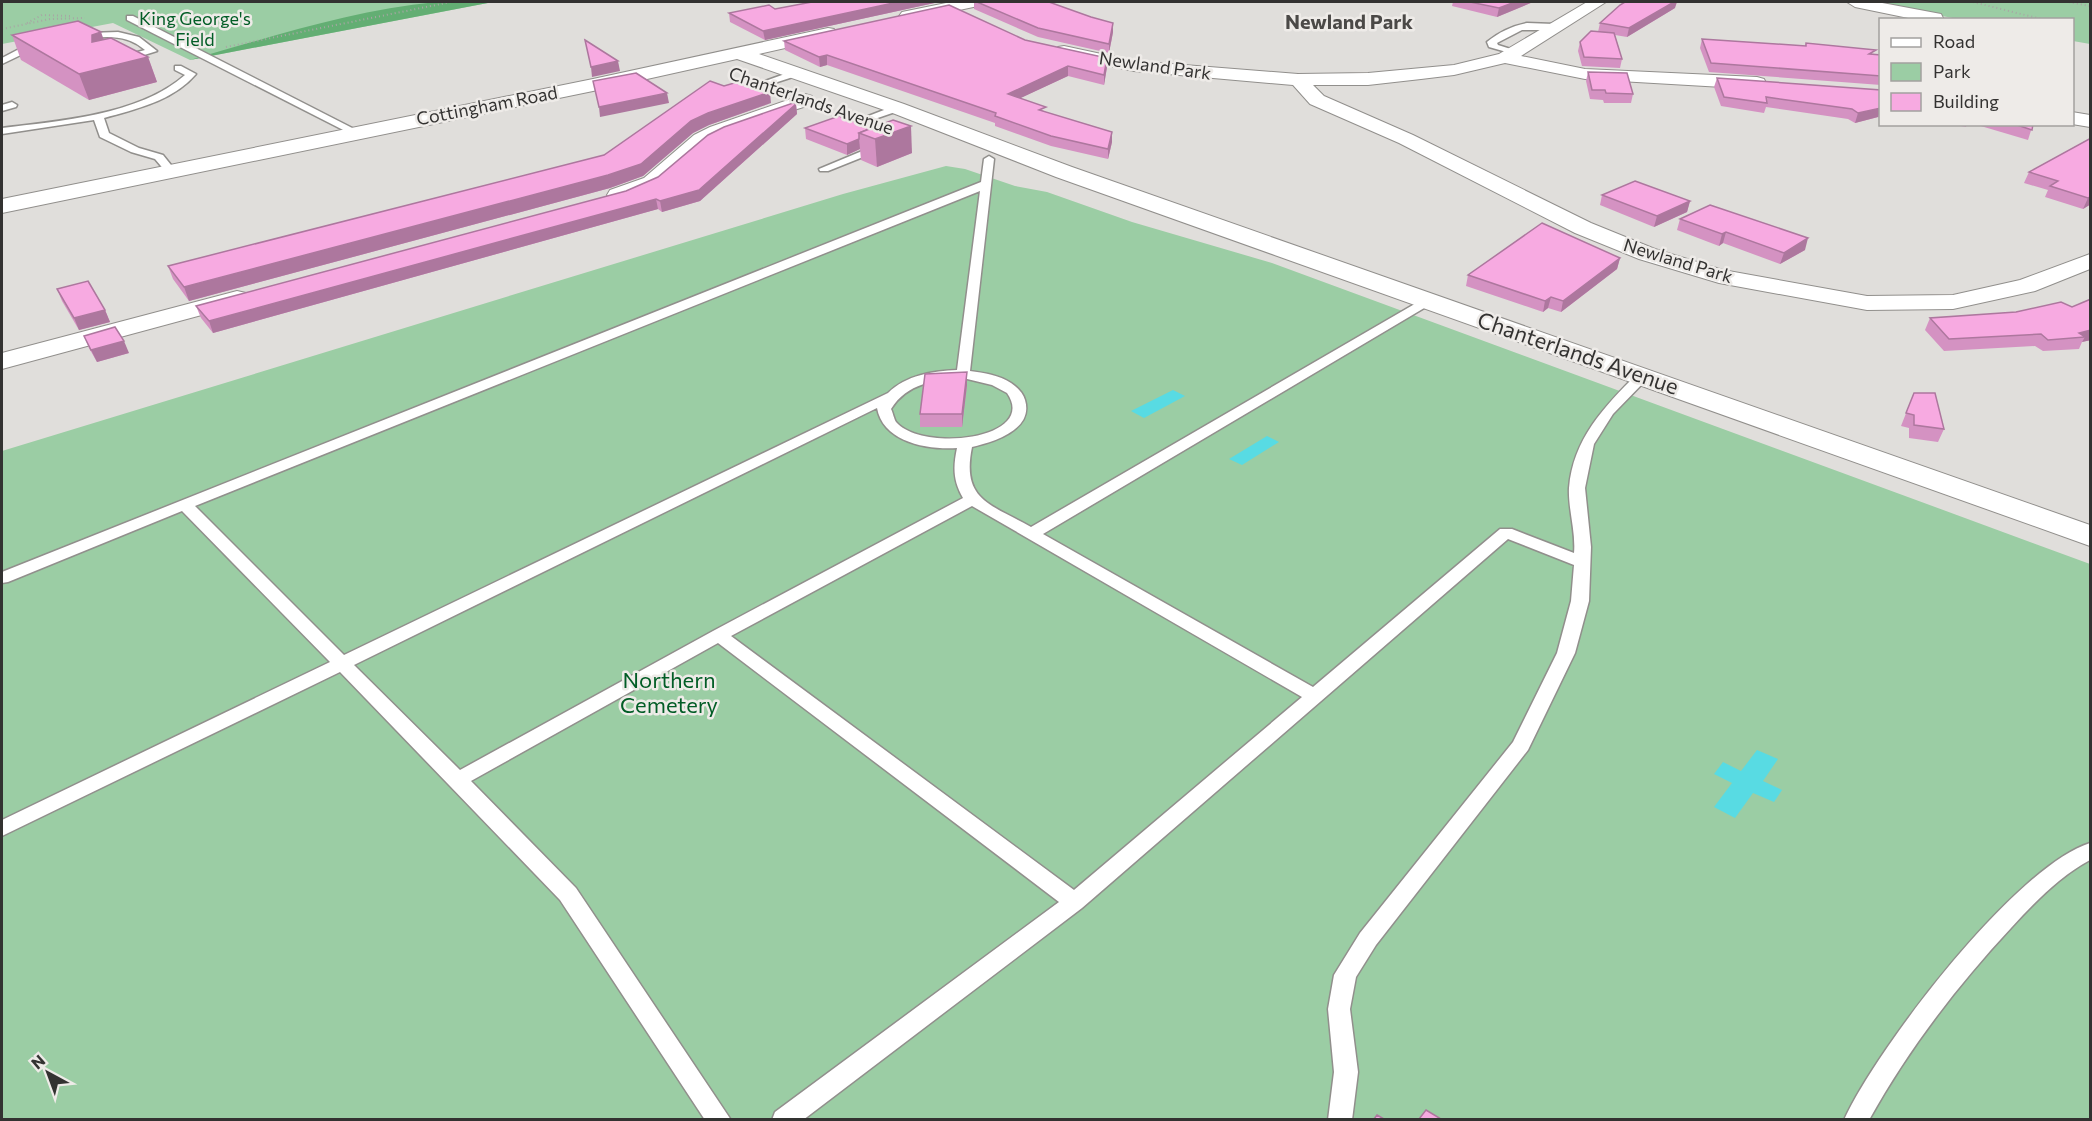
<svg xmlns="http://www.w3.org/2000/svg" width="2092" height="1121" viewBox="0 0 2092 1121" font-family="Commissioner,sans-serif">
  <rect width="100%" height="100%" fill="#e0dedb"/>
  <g fill="#9bcda4">
    <path d="M2 2H493L190 60 113 23 2 44Z"/>
    <path d="M1868 2H2090V44L2073 41 2072 20 1958 19Z"/>
    <path d="M946 166 965 169 1015 186 1047 192 1132 222 1272 263 2090 564V1119L2 1120V451L843 194Z"/>
  </g>
  <path fill="#63ae73" d="M436 2H493L190 60C271 37 352 10 436 2Z"/>
  <g fill="#58dbe3">
    <path d="M1173 390 1185 396 1144 418 1131 411Z"/>
    <path d="M1267 436 1279 442 1242 465 1229 459Z"/>
    <path d="M1757 750 1778 759 1763 781 1782 790 1774 802 1753 793 1735 818 1714 807 1732 783 1714 774 1723 762 1741 771Z"/>
  </g>
  <g fill="none" stroke-linecap="round" stroke-linejoin="round">
    <g stroke="#918f8c" stroke-width="3">
      <g id="lane">
        <path d="M127 16H133L362 133 353 135 127 20Z"/>
        <path d="M1527 23 1554 24 1558 27 1554 30H1522L1497 43 1498 45 1517 51V55L1489 47 1487 42C1499 32 1512 26 1527 23Z"/>
        <path d="M118 32 139 37 157 51 122 62 117 59 119 57 145 50C126 33 102 36 79 40L74 37 89 33Z"/>
        <path d="M40 43 43 44V48L27 52 2 64V58L21 48Z"/>
        <path d="M175 66H181L196 74C173 101 136 109 104 118L109 133 139 148 163 155 175 170 174 172H166L155 159 131 152 100 137 94 120 2 134V128C59 121 140 115 185 75L175 70Z"/>
        <path d="M793 71 798 74 796 76 762 87 757 84Z"/>
        <path d="M12 102 17 105 16 107 2 111V105Z"/>
        <path d="M897 105 902 108 901 110 863 123 858 120Z"/>
        <path d="M879 144 883 145V149L828 171H820L819 169Z"/>
        <path d="M989 156 994 159 970 371C984 373 999 375 1011 383 1017 387 1023 393 1025 400 1034 430 993 442 972 447 961 501 991 504 1031 527L1425 298H1435L1436 301 1043 534 1313 687 1500 529H1512L1574 553C1576 532 1568 509 1569 488 1573 439 1604 407 1637 374L1642 373 1649 377 1613 414 1594 444 1585 488 1591 547 1589 601 1575 653 1528 750 1376 945 1356 977 1350 1009 1358 1072 1352 1120H1328L1334 1072 1328 1009 1334 975 1360 933 1513 742 1557 653 1571 601 1574 565 1508 539 1082 908 803 1120H772L775 1112 1059 902 718 643 471 781 576 888 731 1120H705L560 900 340 672 2 836V820L330 662 182 511 8 582 2 583V572L981 182 984 159ZM980 191 957 370C933 371 906 375 888 393L344 655 195 506ZM963 378 992 385 1007 393C1039 439 923 453 896 422 894 419 893 413 891 409 907 383 935 380 963 378ZM877 408C883 442 927 450 957 448 953 467 953 481 963 498L713 631 460 770 354 665ZM972 506 1302 697 1074 890 731 636Z"/>
        <path d="M2090 843V860C2060 876 2034 903 2011 928 1956 987 1908 1050 1869 1120H1844C1877 1048 2015 867 2090 843Z"/>
      </g>
    </g>
    <g stroke="#918f8c" stroke-width="2">
      <g id="street">
        <path d="M1587 2H1606L1521 56 1585 69 1757 77 1764 79 1766 83 1764 87 1757 89 1585 79 1505 63 1454 75 1421 79 1368 85H1313L1324 96 1413 135 1591 223 1655 249 1723 270 1867 296 1953 295 2020 280 2090 254V269L2035 291 1953 309 1867 310 1719 283 1639 259 1575 233 1399 143 1310 104 1293 85 1134 71 1058 55 1055 51 1058 47 1064 46 1134 61 1298 74 1368 73 1454 65 1499 54Z"/>
        <path d="M1847 2H1877L1941 14 1943 18 1918 20 1855 7Z"/>
        <path d="M805 94 812 96 814 100 812 104C784 114 731 128 708 144 682 161 646 208 610 200L607 195 610 190 644 178 694 135 710 127Z"/>
        <path d="M2072 112 2090 115V127L2072 124Z"/>
        <path d="M237 291 246 293 249 298 246 303 2 369V353Z"/>
      </g>
    </g>
    <g stroke="#918f8c" stroke-width="2">
      <g id="secondary">
        <path d="M951 2H981L978 6 908 21 902 20 899 16 902 12Z"/>
        <path d="M828 28 834 29 837 33 834 37 759 54 904 104 1072 167 2090 525V546L1056 177 890 112 737 59 593 91 2 213V199L593 79Z"/>
      </g>
    </g>
    <g stroke="#a8a6a4" stroke-width="2" stroke-dasharray="1 3" stroke-linecap="butt">
      <path d="M1973 2 2045 20"/>
      <path d="M2069 2 2090 6"/>
      <path d="M27 23 42 15 71 16"/>
      <path d="M2 29 50 19 85 18"/>
      <path d="M226 47 451 2"/>
    </g>
    <use href="#lane" fill="#fff" fill-rule="evenodd"/>
    <use href="#street" fill="#fff" fill-rule="evenodd"/>
    <use href="#secondary" fill="#fff" fill-rule="evenodd"/>
  </g>
  <g fill="#d492c2">
    <path d="M812 2H939L765 40 730 22 729 13 775 9Z"/>
    <path d="M974 2H1049L1113 32 1109 53 1038 37 974 9Z"/>
    <path d="M1453 2H1533L1497 17 1452 6Z"/>
    <path d="M1675 8 1627 37 1615 35 1622 59 1620 68 1582 66 1578 51 1580 42 1598 32 1600 23Z"/>
    <path d="M12 35 103 40 148 57 157 82 89 100 21 60Z"/>
    <path d="M1702 39 1805 46 1806 43 1881 55V85L1709 72 1700 48Z"/>
    <path d="M1025 40 1107 58V67L1104 85 1068 76 1020 98 1046 112 1112 132V142L1108 159 1051 146 995 126V123L827 65 820 67 785 50 784 41Z"/>
    <path d="M1588 72 1633 94 1631 103H1604L1603 100 1590 99 1586 81Z"/>
    <path d="M1717 78 1881 90V118L1878 117 1855 123 1848 119 1766 107 1764 113 1721 106 1714 87Z"/>
    <path d="M771 103 709 125 693 133 643 176 610 188 189 301 173 279 168 266 604 155Z"/>
    <path d="M796 104 797 114 700 201 662 212 658 209 213 333 201 318 196 306 626 191 658 177Z"/>
    <path d="M839 116 912 153 877 167 861 160 860 149 847 155 806 139 805 128Z"/>
    <path d="M1951 124H1967L1966 127Z"/>
    <path d="M1974 124H2033L2028 140Z"/>
    <path d="M2091 138V204L2083 209 2045 197 2048 190 2024 183 2029 172Z"/>
    <path d="M1602 195 1690 201 1687 212 1654 227 1600 205Z"/>
    <path d="M1680 219 1805 250 1780 264 1723 243 1719 246 1677 230Z"/>
    <path d="M1620 258 1617 269 1561 312 1548 308 1543 312 1466 286 1468 275Z"/>
    <path d="M57 289 105 310 110 322 79 330 62 301Z"/>
    <path d="M2091 299V340L2082 342 2079 349 2043 351 2035 346 1944 351 1925 330 1930 318 2016 312 2072 307Z"/>
    <path d="M84 336 129 353 97 362 89 348Z"/>
    <path d="M967 385 962 427H920V414Z"/>
    <path d="M1914 393 1944 429 1938 442 1909 438V428L1901 426Z"/>
  </g>
  <g fill="#ad779e">
    <path d="M898 2H939L765 40 763 31Z"/>
    <path d="M1515 2H1533L1497 17 1499 8Z"/>
    <path d="M1674 2H1677L1675 8 1627 37 1629 28Z"/>
    <path d="M1113 23V32L1109 53V44Z"/>
    <path d="M101 32 110 57 92 42V35Z"/>
    <path d="M827 55V65L820 67 819 57Z"/>
    <path d="M148 57 157 82 89 100 79 74Z"/>
    <path d="M1107 58V67L1104 85V75Z"/>
    <path d="M618 61 620 71 592 77 591 67Z"/>
    <path d="M1068 66V76L1008 104V94Z"/>
    <path d="M770 92 771 103 709 125 693 133 643 176 610 188 189 301 184 287 608 175 691 121 708 113Z"/>
    <path d="M667 93 669 103 600 117 599 107Z"/>
    <path d="M796 104 797 114 700 201 662 212 660 201Z"/>
    <path d="M1881 108 1878 117 1855 123 1858 113Z"/>
    <path d="M911 126 912 153 877 167 875 139Z"/>
    <path d="M1112 132V142L1108 159V149Z"/>
    <path d="M859 139 860 149 847 155V144Z"/>
    <path d="M2091 196V204L2083 209 2088 198Z"/>
    <path d="M656 199 658 209 213 333 209 321Z"/>
    <path d="M1690 201 1687 212 1654 227 1657 216Z"/>
    <path d="M1726 232 1723 243 1719 246 1722 234Z"/>
    <path d="M1808 238 1805 250 1780 264 1784 253Z"/>
    <path d="M1620 258 1617 269 1561 312 1563 301Z"/>
    <path d="M1551 297 1548 308 1543 312 1545 301Z"/>
    <path d="M105 310 110 322 79 330 74 318Z"/>
    <path d="M2091 330V340L2082 342 2085 337 2079 333Z"/>
    <path d="M124 341 129 353 97 362 91 350Z"/>
    <path d="M967 372V385L962 427V414Z"/>
  </g>
  <g fill="#f7aae1" stroke="#ad779e" stroke-width="1.5">
    <path d="M812 2H898L763 31 729 13 769 5 775 9Z"/>
    <path d="M977 2H1049L1091 17 1113 23 1109 44 1038 28Z"/>
    <path d="M1470 2H1515L1499 8Z"/>
    <path d="M1625 2H1674L1629 28 1600 23 1620 5Z"/>
    <path d="M949 5 1025 40 1107 58 1104 75 1068 66 1008 94 1046 107 1039 110 1112 132 1108 149 1051 136 995 116 996 113 827 55 819 57 784 41Z"/>
    <path d="M78 21 101 32 92 35V42L111 38 148 57 79 74 12 35Z"/>
    <path d="M1591 31 1614 33 1622 59 1584 57 1580 42Z"/>
    <path d="M1702 39 1806 46V43L1876 50 1869 54 1881 55V76L1711 63Z"/>
    <path d="M585 40 618 61 591 67Z"/>
    <path d="M1588 72 1627 73 1633 94 1606 93 1605 90H1592Z"/>
    <path d="M636 73 667 93 599 107 593 81Z"/>
    <path d="M1717 78 1881 90V108L1858 113 1852 109 1766 97 1767 103 1724 97Z"/>
    <path d="M710 81 724 86 741 81 770 92 708 113 691 121 641 164 608 175 184 287 168 266 604 155Z"/>
    <path d="M793 103 796 104 699 190 660 201 656 199 209 321 196 306 626 191 658 177 708 135 724 127Z"/>
    <path d="M839 116 871 128 859 133V139L847 144 805 128Z"/>
    <path d="M893 120 911 126 875 139 859 133Z"/>
    <path d="M2014 124H2033L2032 130Z"/>
    <path d="M2091 138V196L2088 198 2050 186 2058 181 2029 172Z"/>
    <path d="M1635 181 1690 201 1657 216 1602 195Z"/>
    <path d="M1710 205 1808 238 1784 253 1726 232 1722 234 1680 219Z"/>
    <path d="M1542 223 1620 258 1563 301 1551 297 1545 301 1468 275Z"/>
    <path d="M88 281 105 310 74 318 57 289Z"/>
    <path d="M2091 299V330L2079 333 2085 337 2048 340 2041 334 1949 339 1930 318 2016 312 2061 302 2072 307Z"/>
    <path d="M115 327 124 341 91 350 84 336Z"/>
    <path d="M967 372 962 414H920L925 374Z"/>
    <path d="M1914 393H1935L1944 429 1914 425V415L1906 413Z"/>
    <path d="M1426 1110 1441 1119H1419Z"/>
    <path d="M1377 1115 1384 1119H1374Z"/>
  </g>
  <g text-anchor="middle" stroke-width="5" stroke-linejoin="round" paint-order="stroke">
    <g font-size="18" fill="#025d26" stroke="#eeebe8">
      <text x="195" y="25">King George's<tspan x="195" dy="21">Field</tspan></text>
    </g>
    <g font-size="18" fill="#333231" stroke="#eeebe8">
      <text transform="translate(1155 66) rotate(8)" y="6">Newland Park</text>
      <text transform="translate(811 101) rotate(19)" y="6">Chanterlands Avenue</text>
      <text transform="translate(487 106) rotate(-11)" y="6">Cottingham Road</text>
      <text transform="translate(1678 261) rotate(17)" y="6">Newland Park</text>
    </g>
    <g font-size="20" font-weight="bold" fill="#4b4947" stroke="#eeebe8">
      <text x="1349" y="29">Newland Park</text>
    </g>
    <g font-size="22" fill="#333231" stroke="#eeebe8">
      <text transform="translate(1578 353) rotate(19)" y="8">Chanterlands Avenue</text>
    </g>
    <g font-size="22" fill="#025d26" stroke="#eeebe8">
      <text x="669" y="688">Northern<tspan x="669" dy="25">Cemetery</tspan></text>
    </g>
  </g>
  <rect width="2092" height="1121" fill="none" stroke="#333231" stroke-width="6"/>
  <rect x="1879" y="18" width="195" height="108" fill="#eeebe8" stroke="#a3a19f" stroke-width="1.5"/>
  <rect x="1891" y="38" width="30" height="9" fill="#ffffff" stroke="#a3a19f" stroke-width="1.5"/>
  <text x="1933" y="48" font-size="18" fill="#333231">Road</text>
  <rect x="1891" y="63" width="30" height="18" fill="#9bcda4" stroke="#a3a19f" stroke-width="1.5"/>
  <text x="1933" y="78" font-size="18" fill="#333231">Park</text>
  <rect x="1891" y="93" width="30" height="18" fill="#f7aae1" stroke="#a3a19f" stroke-width="1.5"/>
  <text x="1933" y="108" font-size="18" fill="#333231">Building</text>
  <g transform="translate(48 1073) rotate(319)" stroke="#eeebe8" stroke-width="4.5" paint-order="stroke">
  <path d="M0-4.5L10 22L0 15L-10 22Z" fill="#333231"/>
  <text y="-9" font-size="16" font-weight="bold" text-anchor="middle" fill="#333231">N</text>
  </g>
</svg>
